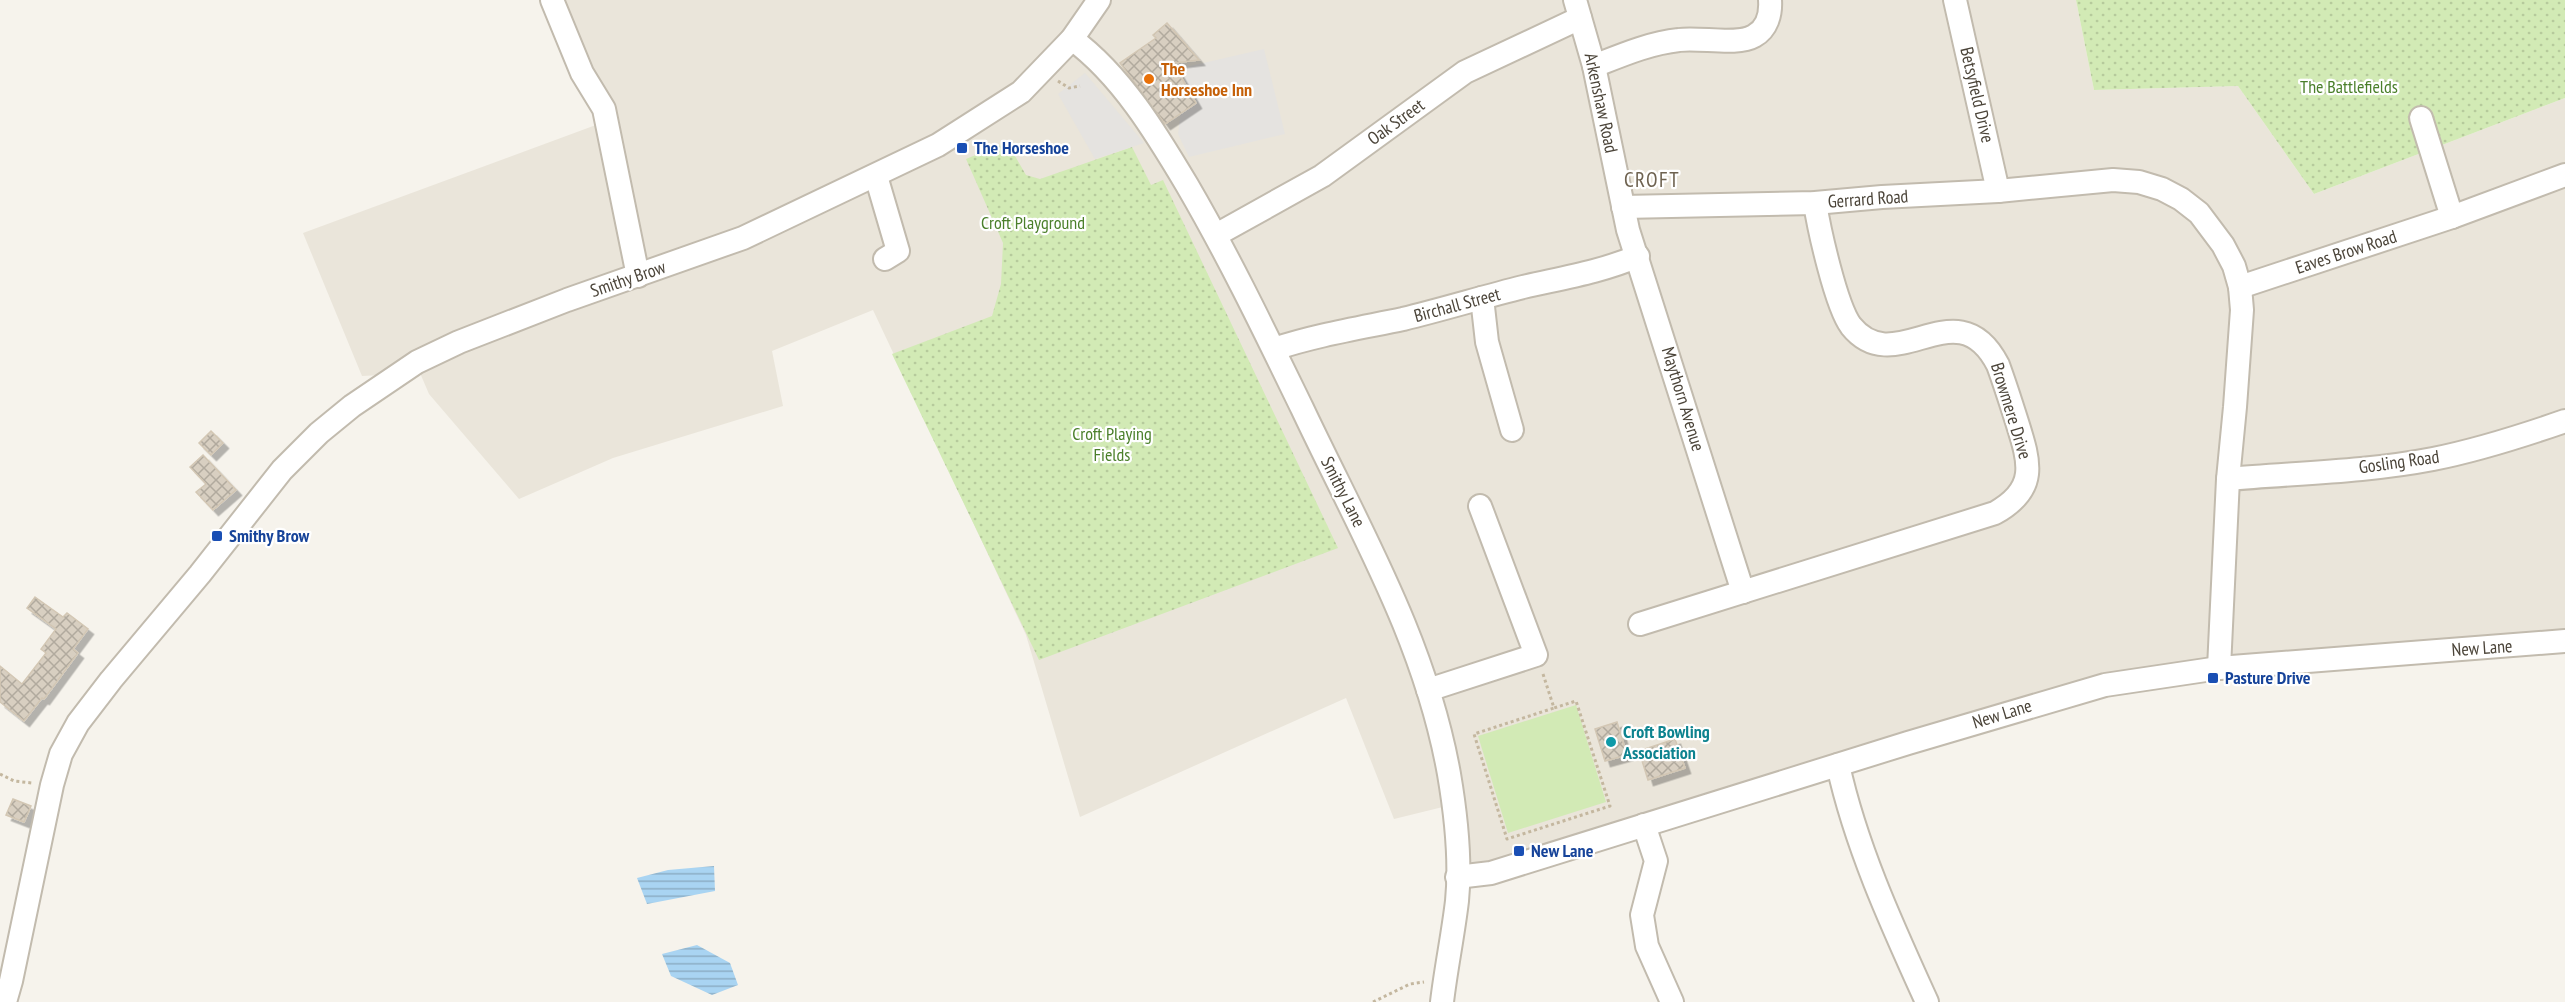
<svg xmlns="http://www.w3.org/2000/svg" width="2565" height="1002" viewBox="0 0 2565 1002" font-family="'PT Sans Narrow',sans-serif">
  <defs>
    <pattern id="park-dots" width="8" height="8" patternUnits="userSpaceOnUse" patternTransform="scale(1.5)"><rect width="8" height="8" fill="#d2eab5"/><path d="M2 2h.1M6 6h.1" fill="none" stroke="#b6ca9c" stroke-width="1.8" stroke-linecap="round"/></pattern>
    <pattern id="water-rules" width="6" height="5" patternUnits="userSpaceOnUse" patternTransform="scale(1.5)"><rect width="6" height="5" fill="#a9d4f2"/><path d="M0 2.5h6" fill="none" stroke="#8caec5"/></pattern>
    <pattern id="building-cross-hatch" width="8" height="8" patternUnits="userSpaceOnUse" patternTransform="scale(1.5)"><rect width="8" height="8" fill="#d8cfc1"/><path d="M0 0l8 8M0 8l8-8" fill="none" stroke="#b1aa9e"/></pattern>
    <filter id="shadow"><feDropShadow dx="5.5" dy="5.5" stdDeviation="0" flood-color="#0004"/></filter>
  </defs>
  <rect width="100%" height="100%" fill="#f6f3ec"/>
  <path fill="#eae5da" d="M552 0H2076L2094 90 2238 86 2314 194 2565 98V630L2142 678 1457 877 1455 804 1394 819 1346 698 1080 817 1026 635 873 310 772 351 783 406 613 458 519 499 429 394 420 373 362 376 303 233 604 122Z"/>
  <g fill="url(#park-dots)">
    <path d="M2076 0H2565V98L2314 194 2238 86 2094 90Z"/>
    <path d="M1007 142 1026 175 1040 179 1132 147 1151 185 1163 180 1338 548 1039 660 892 354 992 316 1001 284 1003 243 966 159Z"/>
  </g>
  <path fill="#d2eab5" d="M1576 705 1606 802 1508 833 1478 736Z"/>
  <g fill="#e5e3e0">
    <path d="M1264 49 1285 134 1189 157 1178 134 1186 67Z"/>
    <path d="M1085 73 1144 143 1095 159 1058 94Z"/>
  </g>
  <g fill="url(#water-rules)">
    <path d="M714 866 715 891 647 904 637 878 668 870Z"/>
    <path d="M697 945 730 963 738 985 712 995 671 976 662 954Z"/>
  </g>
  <g fill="url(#building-cross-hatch)" stroke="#d3c7b4" stroke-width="1.5" filter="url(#shadow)">
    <path d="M1167 23 1199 60 1173 63 1196 103 1165 124 1120 63 1156 38 1153 35Z"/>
    <path d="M211 431 223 443 211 455 199 443Z"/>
    <path d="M203 455 236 490 213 510 196 492 206 484 190 467Z"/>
    <path d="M35 597 63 617 67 613 88 629 73 649 78 653 44 699 42 698 24 721 0 702V666L22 684 46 653 41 649 56 629 27 608Z"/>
    <path d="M1617 722 1627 755 1605 761 1595 729Z"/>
    <path d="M1675 739 1685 768 1648 780 1639 751Z"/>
    <path d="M13 799 31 806 24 822 6 815Z"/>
  </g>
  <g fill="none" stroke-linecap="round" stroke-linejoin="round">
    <g stroke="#c2bbae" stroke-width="26">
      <g id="minor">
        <path d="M552 0 582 73 604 109 638 276"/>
        <path d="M1575 0 1594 66 1628 230 1743 592"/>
        <path d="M1955 0 1998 191"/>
        <path d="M1072 39C1121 75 1156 133 1187 185 1229 257 1265 332 1302 408 1359 529 1425 640 1449 774 1456 815 1461 860 1457 901 1453 935 1446 968 1442 1002"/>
        <path d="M1594 66C1622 55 1650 43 1679 40 1700 37 1737 46 1754 36 1767 29 1771 14 1770 0"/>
        <path d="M2421 118 2452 217"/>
        <path d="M876 176 898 251 885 259"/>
        <path d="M1623 207 1815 203 1882 197 1998 191 2113 180 2139 182 2162 189 2181 199 2199 213 2223 245 2234 266 2240 287 2242 310 2235 407 2228 479 2219 668"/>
        <path d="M1216 235 1322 176 1465 72 1580 18"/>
        <path d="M2240 287 2452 217 2565 175"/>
        <path d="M1482 298 1487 342 1512 430"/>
        <path d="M1274 349C1316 335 1360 328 1403 319 1444 309 1483 297 1523 287 1562 278 1601 272 1638 256"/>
        <path d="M2228 479C2296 473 2366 472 2433 459 2478 450 2522 436 2565 421"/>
        <path d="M1640 624 1995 513C2038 489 2030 463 2017 422 2011 403 2005 384 1998 365 1957 285 1896 382 1851 326 1836 306 1819 229 1815 203"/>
        <path d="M1428 690 1536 655 1480 506"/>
        <path d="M1838 765C1856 847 1892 925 1927 1002"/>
        <path d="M1644 825 1656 861 1642 915 1647 946 1672 1002"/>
        <path d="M1457 877 1491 873 1908 743 2105 685 2219 668 2565 641"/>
        <path d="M5 1002 11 981 52 785 61 754 78 723 111 680 200 574 282 470 319 433 352 406 417 362 459 342 567 300 743 238 938 145 1021 92 1072 39 1099 0"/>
      </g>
    </g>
    <g stroke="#c4b79f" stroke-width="3" stroke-dasharray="3 3" stroke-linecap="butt">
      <path d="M1058 81 1069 88 1080 86"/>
      <path d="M1543 674 1554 708 1576 701 1610 806 1507 839 1474 734 1554 708"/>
      <path d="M0 774 14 781 32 783"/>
      <path d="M1373 1002 1410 984 1424 982"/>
    </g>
    <use href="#minor" stroke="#fff" stroke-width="22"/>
  </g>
  <circle fill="#e8710a" stroke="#fff" stroke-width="2" cx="1149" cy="79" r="6"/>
  <g fill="#1a4fb4" stroke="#fff" stroke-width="2">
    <rect x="956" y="142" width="12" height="12" rx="3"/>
    <rect x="211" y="530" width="12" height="12" rx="3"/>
    <rect x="2207" y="672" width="12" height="12" rx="3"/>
    <rect x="1513" y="845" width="12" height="12" rx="3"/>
  </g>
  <circle fill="#0f9aa8" stroke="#fff" stroke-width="2" cx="1611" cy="742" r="6"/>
  <g text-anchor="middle" stroke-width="4.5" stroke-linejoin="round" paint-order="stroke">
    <g font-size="18" font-weight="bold" fill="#c56008" stroke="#fff" text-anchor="start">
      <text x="1161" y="75">The<tspan x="1161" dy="21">Horseshoe Inn</tspan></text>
    </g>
    <g font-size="18" fill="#4a7f2a" stroke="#fff">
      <text x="2349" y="93">The Battlefields</text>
      <text x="1033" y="229">Croft Playground</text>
      <text x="1112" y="440">Croft Playing<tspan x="1112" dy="21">Fields</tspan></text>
    </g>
    <g font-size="18" fill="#4b4439" stroke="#fff">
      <text transform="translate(1977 95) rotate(77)" y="6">Betsyfield Drive</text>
      <text transform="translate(1601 103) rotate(78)" y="6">Arkenshaw Road</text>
      <text transform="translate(1396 122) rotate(-36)" y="6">Oak Street</text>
      <text transform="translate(1868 199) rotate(-4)" y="6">Gerrard Road</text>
      <text transform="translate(2346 252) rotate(-18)" y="6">Eaves Brow Road</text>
      <text transform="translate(628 279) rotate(-19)" y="6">Smithy Brow</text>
      <text transform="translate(1457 305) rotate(-15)" y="6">Birchall Street</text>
      <text transform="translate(1683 399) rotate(73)" y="6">Maythorn Avenue</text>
      <text transform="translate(2011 411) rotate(73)" y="6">Browmere Drive</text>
      <text transform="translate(2399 462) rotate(-8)" y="6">Gosling Road</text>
      <text transform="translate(1343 492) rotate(63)" y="6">Smithy Lane</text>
      <text transform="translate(2482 648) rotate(-4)" y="6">New Lane</text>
      <text transform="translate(2002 714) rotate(-17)" y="6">New Lane</text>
    </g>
    <g font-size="18" font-weight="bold" fill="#164399" stroke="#fff" text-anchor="start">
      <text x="974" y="154">The Horseshoe</text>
      <text x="229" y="542">Smithy Brow</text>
      <text x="2225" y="684">Pasture Drive</text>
      <text x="1531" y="857">New Lane</text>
    </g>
    <g font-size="18" font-weight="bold" fill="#0d838f" stroke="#fff" text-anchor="start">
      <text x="1623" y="738">Croft Bowling<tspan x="1623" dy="21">Association</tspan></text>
    </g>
    <g font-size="21" letter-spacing="1.5" fill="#6e6250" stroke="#fff">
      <text x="1652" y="187">CROFT</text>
    </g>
  </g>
</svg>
